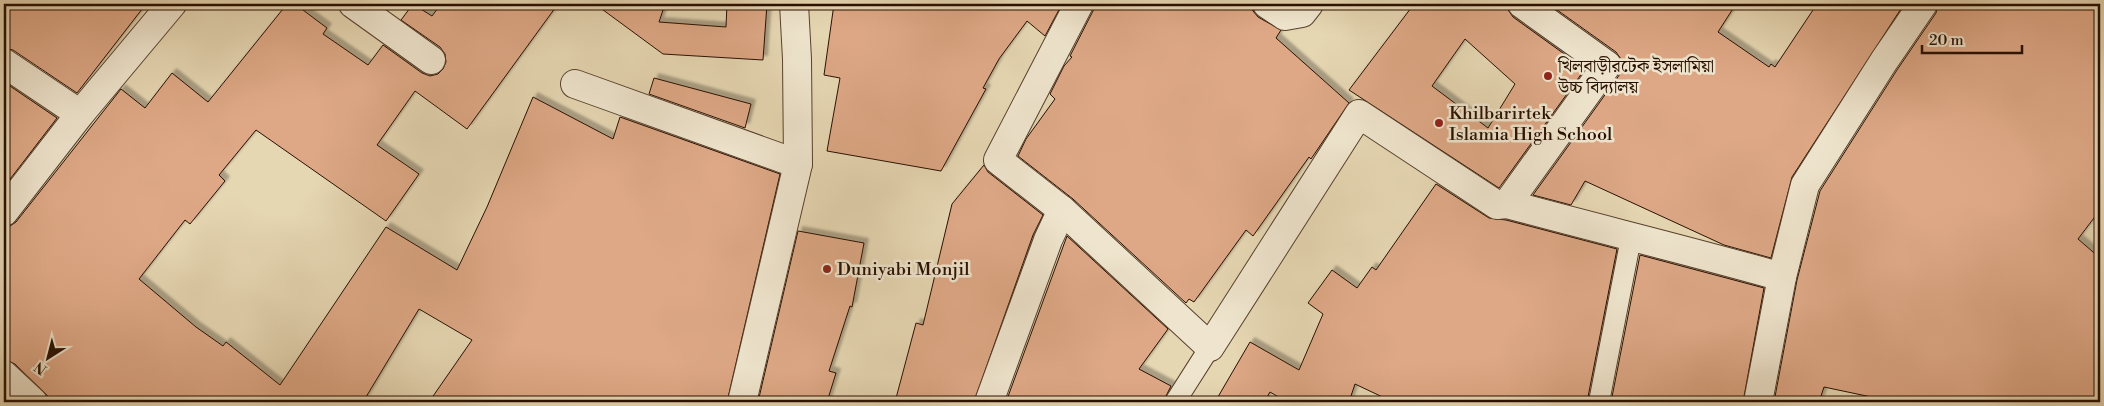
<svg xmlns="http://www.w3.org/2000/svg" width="2104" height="406" viewBox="0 0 2104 406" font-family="'Libre Bodoni','Noto Serif Bengali',serif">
  <defs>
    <filter id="shadow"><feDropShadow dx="4.5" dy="-4.5" stdDeviation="1" flood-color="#0004"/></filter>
  </defs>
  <rect width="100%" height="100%" fill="#e6d7b3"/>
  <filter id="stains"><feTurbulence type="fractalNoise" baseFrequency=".004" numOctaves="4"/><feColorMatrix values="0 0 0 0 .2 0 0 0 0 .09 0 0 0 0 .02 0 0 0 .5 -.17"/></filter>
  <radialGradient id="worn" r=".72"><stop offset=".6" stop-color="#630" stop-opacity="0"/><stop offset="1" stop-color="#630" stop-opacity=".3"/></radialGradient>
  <g fill="#dea886" stroke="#280f00" fill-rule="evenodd" filter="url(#shadow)">
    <path d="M4 4H146L77 93 13 50 4 48Z"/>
    <path d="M287 4H295L327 28 323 34 368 65 383 45 422 73 430 76 438 74 443 69 446 62 445 54 440 47 401 20 413 4 432 16 441 4H558L467 129 415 91 377 145 419 174 386 221 256 130 219 175 225 181 190 224 185 220 139 279 196 327 223 346 226 342 280 385 386 227 457 270 487 207 533 97 613 139 620 117 780 174 727 402H429L472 340 419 309 363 402H54L15 364 4 359V227L10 226 16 222 121 89 145 108 172 73 208 102Z"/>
    <path d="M595 4H665L659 22 726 27 727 4H767L763 60 663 54Z"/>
    <path d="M834 4H1062L1045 36 1027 21 999 59 983 88 986 89 941 171 827 151 840 78 824 75Z"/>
    <path d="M1095 4H1251L1253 11 1258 17 1281 30 1276 38 1349 103 1311 159 1309 157 1253 236 1246 230 1194 302 1189 299 1186 303 1073 199 1018 156 1026 139 1055 99 1050 94 1064 66 1072 57 1070 56 1093 11Z"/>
    <path d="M1414 4H1504L1513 17 1585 69 1499 188 1349 90ZM1465 39 1515 84 1488 128 1432 86Z"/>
    <path d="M1555 4H1736L1718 32 1769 67 1771 64 1775 67 1817 4H1904L1792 177 1771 258 1724 245 1585 181 1571 205 1533 195 1620 74 1622 67 1621 59 1616 52 1553 7Z"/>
    <path d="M1938 4H2100V210L2078 239 2100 258V402H1895L1824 387 1819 402H1774L1797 280 1820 191 1897 70 1936 13Z"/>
    <path d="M654 78 751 104 745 128 649 94Z"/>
    <path d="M4 82 57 118 4 187Z"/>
    <path d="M984 165 988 172 1043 215 1033 235 974 402H895L916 323 923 325 952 204Z"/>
    <path d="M1436 184 1489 218 1506 220 1617 249 1587 402H1393L1355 384 1349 402H1287L1270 392 1264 402H1215L1250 342 1299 370 1323 314 1308 303 1332 270 1357 288 1372 267 1376 270Z"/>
    <path d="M798 231 864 243 852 307 850 306 829 371 836 373 827 402H758Z"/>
    <path d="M1067 236 1168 329 1139 369 1171 386 1163 402H1006Z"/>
    <path d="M1640 255 1764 288 1743 402H1611Z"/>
  </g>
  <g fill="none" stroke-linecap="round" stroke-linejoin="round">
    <g stroke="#58412d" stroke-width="22">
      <g id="service">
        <path d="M1175 402 1210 347"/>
        <path d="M1599 402 1631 238"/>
      </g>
    </g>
    <g stroke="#58412d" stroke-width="30">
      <g id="minor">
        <path d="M353 4 431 60"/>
        <path d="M1267 4 1285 16 1302 13 1309 4"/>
        <path d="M1522 4 1607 65 1507 204C1599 229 1691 251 1782 277"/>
        <path d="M4 63 80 114"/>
        <path d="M575 84 798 164"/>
        <path d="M1062 210 1210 347 1359 114 1497 205 1507 204"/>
        <path d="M4 212 80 114 172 4"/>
        <path d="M4 375 33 402"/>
        <path d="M742 402 798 164 797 59 794 4"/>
        <path d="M989 402 1048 240 1062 210 998 160 1079 4"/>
        <path d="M1758 402 1782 277 1805 185 1884 61 1923 4"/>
      </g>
    </g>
    <use href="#service" stroke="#efe5ce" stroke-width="20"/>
    <use href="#minor" stroke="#efe5ce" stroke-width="28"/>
  </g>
  <g fill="#8f2418" stroke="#efe5ce" stroke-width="2">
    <circle cx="1548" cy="76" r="5"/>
    <circle cx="1439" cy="123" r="5"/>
    <circle cx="827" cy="269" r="5"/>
  </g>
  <g text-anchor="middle" stroke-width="5" stroke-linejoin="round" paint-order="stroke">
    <g font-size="18" fill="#280f00" stroke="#efe5ce" text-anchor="start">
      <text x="1558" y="72">খিলবাড়ীরটেক ইসলামিয়া<tspan x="1558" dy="21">উচ্চ বিদ্যালয়</tspan></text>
      <text x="1449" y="119">Khilbarirtek<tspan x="1449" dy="21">Islamia High School</tspan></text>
      <text x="837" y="275">Duniyabi Monjil</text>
    </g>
  </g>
  <rect width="2104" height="406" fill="none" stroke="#e6d7b3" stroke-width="20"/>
  <rect x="5" y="5" width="2094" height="396" fill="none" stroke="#280f00" stroke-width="2.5"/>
  <rect x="10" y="10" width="2084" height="386" fill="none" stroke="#280f00"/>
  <g transform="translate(48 358) rotate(216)" stroke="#efe5ce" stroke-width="4" paint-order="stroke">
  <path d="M0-4L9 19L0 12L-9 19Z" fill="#280f00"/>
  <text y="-8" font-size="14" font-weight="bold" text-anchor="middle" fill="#280f00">N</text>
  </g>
  <path d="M1922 45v8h100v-8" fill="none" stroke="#280f00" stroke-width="2.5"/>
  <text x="1929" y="45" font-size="15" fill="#280f00" stroke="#efe5ce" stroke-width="4" paint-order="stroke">20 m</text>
  <rect width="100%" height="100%" filter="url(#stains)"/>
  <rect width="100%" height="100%" fill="url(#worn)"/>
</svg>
